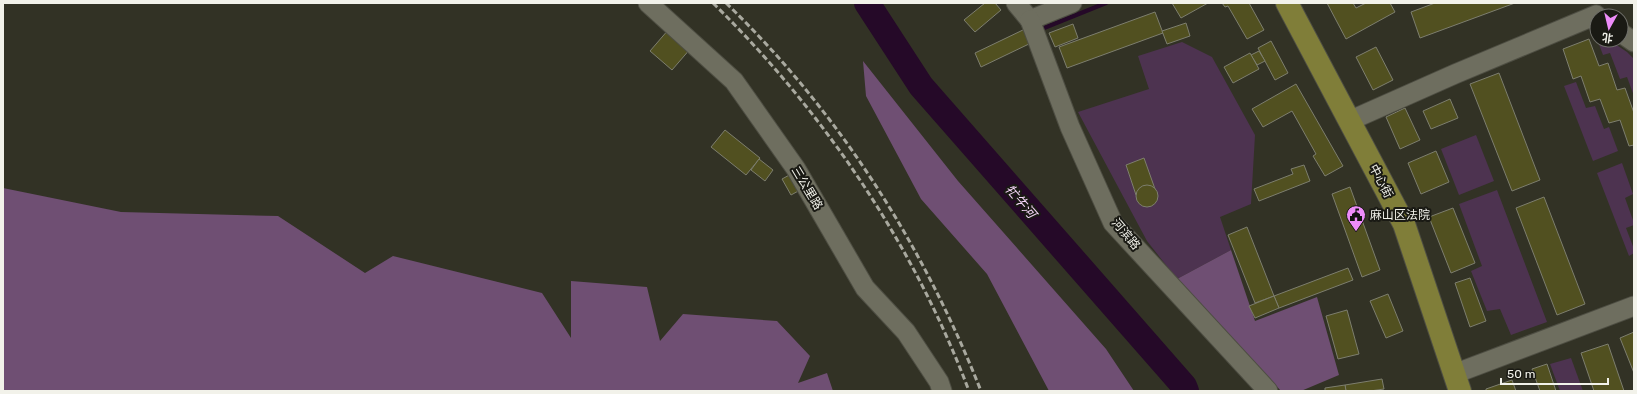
<svg xmlns="http://www.w3.org/2000/svg" width="1637" height="394" viewBox="0 0 1637 394" font-family="Rubik,'Noto Sans SC',sans-serif">
  <rect width="100%" height="100%" fill="#323225"/>
  <g fill="#4d3350">
    <path d="M1597 39 1609 40 1627 52 1634 59V96L1627 77 1620 79 1610 53 1603 55Z"/>
    <path d="M1182 42 1212 57 1255 135 1251 204 1220 217 1231 250 1177 279 1147 241 1078 112 1149 89 1138 56Z"/>
    <path d="M1576 82 1586 108 1595 106 1604 129 1609 127 1618 151 1593 161 1564 86Z"/>
    <path d="M1476 135 1494 181 1459 195 1441 149Z"/>
    <path d="M1622 163 1633 194 1625 198 1634 223V225L1626 228 1634 249V253L1629 256 1597 173Z"/>
    <path d="M1497 190 1547 322 1511 335 1500 309 1487 311 1471 271 1482 266 1459 204Z"/>
    <path d="M1571 358 1583 391H1560L1550 364Z"/>
  </g>
  <g fill="#6f4f73">
    <path d="M863 61 958 181 1106 349 1134 391H1049L987 274 921 199 866 96Z"/>
    <path d="M3 188 121 212 278 216 365 273 393 256 542 293 571 338V281L647 287 660 341 683 314 777 321 810 356 798 383 827 373 833 391H3Z"/>
    <path d="M1231 250 1255 321 1317 297 1339 375 1301 391H1281L1177 279Z"/>
  </g>
  <g fill="none" stroke-linecap="round" stroke-linejoin="round">
    <path stroke="#250928" stroke-width="4.5" d="M1044 28 1106 3"/>
    <path stroke="#250928" stroke-width="26" d="M867 3 921 86 1184 386 1186 391"/>
  </g>
  <g fill="#515020" stroke="#7d7e6e">
    <path d="M985 3H995L1001 10 975 32 964 20Z"/>
    <path d="M1172 3H1208L1181 18Z"/>
    <path d="M1222 3H1249L1264 30 1247 39 1228 6 1225 7Z"/>
    <path d="M1327 3H1353L1356 8 1366 3H1390L1395 12 1346 39Z"/>
    <path d="M1435 3H1515L1420 38 1411 12Z"/>
    <path d="M1155 12 1163 33 1067 68 1059 47Z"/>
    <path d="M1186 23 1190 36 1167 44 1162 31Z"/>
    <path d="M1073 24 1078 38 1055 47 1049 33Z"/>
    <path d="M669 29 691 48 672 70 650 51Z"/>
    <path d="M1025 29 1031 43 981 67 975 53Z"/>
    <path d="M1589 39 1599 66 1608 63 1617 90 1625 88 1634 113V145L1629 146 1620 120 1609 123 1600 99 1590 102 1581 76 1573 79 1563 49Z"/>
    <path d="M1271 41 1288 73 1275 80 1258 48Z"/>
    <path d="M1376 47 1393 80 1373 90 1356 57Z"/>
    <path d="M1259 51 1265 61 1257 65 1251 55Z"/>
    <path d="M1250 53 1259 69 1233 83 1224 67Z"/>
    <path d="M1499 73 1540 180 1512 191 1470 84Z"/>
    <path d="M1296 84 1343 166 1325 176 1313 156 1316 154 1292 111 1263 127 1252 109Z"/>
    <path d="M1450 99 1458 118 1431 129 1423 111Z"/>
    <path d="M1405 108 1420 140 1400 149 1386 117Z"/>
    <path d="M725 130 760 158 746 175 711 147Z"/>
    <path d="M1436 151 1449 182 1421 194 1408 163Z"/>
    <path d="M1144 158 1155 189 1136 195 1126 165Z"/>
    <path d="M759 159 773 170 765 181 751 170Z"/>
    <path d="M1304 165 1310 181 1259 201 1254 189 1293 174 1291 169Z"/>
    <path d="M793 173 802 189 791 195 782 179Z"/>
    <circle cx="1147" cy="196" r="11"/>
    <path d="M1350 187 1380 270 1362 277 1332 194Z"/>
    <path d="M1544 197 1585 304 1557 315 1516 208Z"/>
    <path d="M1453 208 1475 263 1451 273 1429 217Z"/>
    <path d="M1247 227 1274 296 1255 303 1228 235Z"/>
    <path d="M1348 268 1353 280 1279 308 1274 296Z"/>
    <path d="M1470 278 1486 321 1470 327 1455 283Z"/>
    <path d="M1388 294 1403 331 1386 338 1370 301Z"/>
    <path d="M1274 296 1279 308 1255 318 1249 306Z"/>
    <path d="M1347 310 1359 354 1338 359 1326 316Z"/>
    <path d="M1634 332V373L1620 338Z"/>
    <path d="M1608 344 1624 391H1594L1581 353Z"/>
    <path d="M1547 364 1556 391H1540L1532 369Z"/>
    <path d="M1382 379 1384 389 1370 391H1346L1345 385Z"/>
    <path d="M1512 380 1516 391H1486V389Z"/>
    <path d="M1345 385 1346 391H1325V388Z"/>
  </g>
  <g fill="none" stroke-linecap="round" stroke-linejoin="round">
    <g stroke="#4e4e43" stroke-width="21">
      <g id="minor">
        <path d="M648 3 734 81 796 169 865 288 906 332 939 382 942 391"/>
        <path d="M1016 3 1030 20 1072 3"/>
        <path d="M1030 20 1070 127 1113 223 1268 391"/>
        <path d="M1621 33 1634 42"/>
        <path d="M1349 121 1455 74 1596 15 1597 16"/>
        <path d="M1454 374 1634 306"/>
      </g>
    </g>
    <g stroke="#4e4e43" stroke-width="24">
      <path id="major" d="M1287 3 1404 224 1460 391"/>
    </g>
    <use href="#minor" stroke="#6e6e5f" stroke-width="19"/>
    <use href="#major" stroke="#807e39" stroke-width="22"/>
    <g stroke="#a9a99f" stroke-width="3" stroke-dasharray="6 3" stroke-linecap="butt">
      <path d="M713 3C824 112 914 245 969 391"/>
      <path d="M726 3C839 112 923 245 981 391"/>
    </g>
  </g>
  <defs>
    <g id="civic-pin" transform="scale(1)"><path d="M0 17L-7.5 6A9.5 9.5 0 1 1 7.5 6Z" fill="#ed8cf9" stroke="#1a1a14"/><path d="M-.6-6.5H3V-4.5H.6V-3L4-1V1h2V6H-6V1h2V-1L-.6-3ZM-1.2 2.5V6h2.4V2.5Z" fill="#111"/></g>
  </defs>
  <g fill-rule="evenodd">
    <use href="#civic-pin" x="1356" y="215"/>
  </g>
  <g text-anchor="middle" stroke-width="4" stroke-linejoin="round" paint-order="stroke">
    <g font-size="12" fill="#f2f2ea" stroke="#1a1a14">
      <text transform="translate(1381 181) rotate(62)" y="4">中心街</text>
      <text transform="translate(807 188) rotate(59)" y="4">三公里路</text>
      <text transform="translate(1126 234) rotate(50)" y="4">河滨路</text>
    </g>
    <g font-size="12" fill="#f2f2ea" stroke="#1a1a14" text-anchor="start">
      <text x="1370" y="219">麻山区法院</text>
    </g>
    <g font-size="13" font-style="italic" fill="#f6d6f9" stroke="#1a1a14">
      <text transform="translate(1021 201) rotate(49)" y="5">牤牛河</text>
    </g>
  </g>
  <rect width="1637" height="394" fill="none" stroke="#f2f2ea" stroke-width="8"/>
  <g transform="translate(1609 28) rotate(188)"><circle r="19" fill="#1a1a14" stroke="#70706a"/>
  <path d="M0-3L7 15L0 10L-7 15Z" fill="#ed8cf9"/>
  <text y="-6" font-size="11" font-weight="bold" text-anchor="middle" fill="#f2f2ea">北</text>
  </g>
  <path d="M1501 378v6h107v-6" fill="none" stroke="#f2f2ea" stroke-width="2"/>
  <text x="1507" y="378" font-size="12" fill="#f2f2ea" stroke="#1a1a14" stroke-width="3" paint-order="stroke">50 m</text>
</svg>
